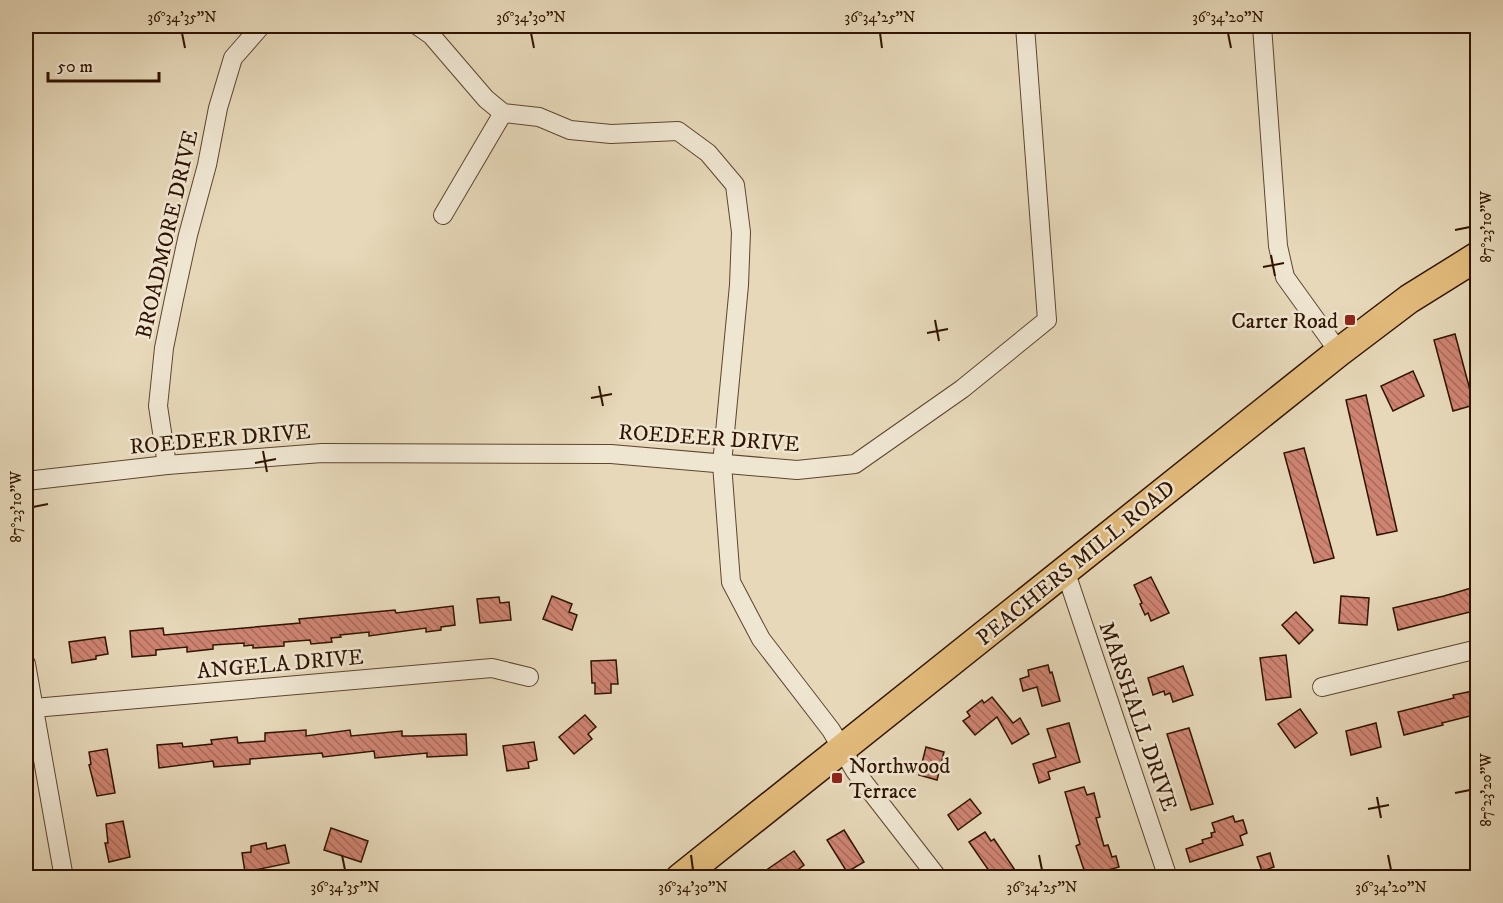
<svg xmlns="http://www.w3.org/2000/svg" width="1503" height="903" viewBox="0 0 1503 903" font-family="'IM FELL DW Pica',serif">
  <defs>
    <pattern id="building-back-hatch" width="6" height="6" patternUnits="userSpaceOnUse" patternTransform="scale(1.5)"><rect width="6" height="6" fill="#cf8472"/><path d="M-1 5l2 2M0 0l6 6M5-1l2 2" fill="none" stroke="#a86b5b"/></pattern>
  </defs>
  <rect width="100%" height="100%" fill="#e6d8b9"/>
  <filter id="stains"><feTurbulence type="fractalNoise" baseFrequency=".00333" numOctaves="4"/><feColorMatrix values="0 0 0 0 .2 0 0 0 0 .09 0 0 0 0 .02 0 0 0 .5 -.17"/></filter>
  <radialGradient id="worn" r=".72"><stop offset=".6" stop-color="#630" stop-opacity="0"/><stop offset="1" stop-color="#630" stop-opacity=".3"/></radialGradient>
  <g fill="url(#building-back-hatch)" stroke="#301400" stroke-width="1.5">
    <path d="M1455 334 1474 405 1453 411 1434 340Z"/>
    <path d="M1413 371 1424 396 1393 411 1381 386Z"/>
    <path d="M1366 395 1397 531 1377 535 1346 400Z"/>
    <path d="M1304 448 1334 558 1314 563 1284 453Z"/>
    <path d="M1151 577 1169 613 1151 621 1148 613 1145 615 1140 604 1142 603 1134 585Z"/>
    <path d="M1478 586V610L1398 630 1393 608 1444 596Z"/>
    <path d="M552 596 572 604 569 612 577 615 572 630 543 619Z"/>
    <path d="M1341 596 1369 598 1367 625 1339 623Z"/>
    <path d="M499 597 500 603 509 602 511 620 480 623 477 599Z"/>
    <path d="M453 606 455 625 441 627V630L426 632V628L369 636V632L340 635 341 637 331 638 332 642 311 644 310 640 284 642V646L253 648V645L244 646V643L213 645V649L187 652V647L156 650V655L132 657 130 631 163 628 164 635 300 623 299 619 395 610 396 613Z"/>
    <path d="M1296 612 1313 630 1299 644 1282 625Z"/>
    <path d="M105 637 108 654 96 656V659L72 663 69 642Z"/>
    <path d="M1286 655 1291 697 1266 700 1260 658Z"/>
    <path d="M616 660 618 684H611V693L595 694V683H592L591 661Z"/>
    <path d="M1048 665 1050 673 1052 672 1060 701 1042 706 1037 687 1023 691 1020 679 1029 676 1028 670Z"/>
    <path d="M1183 666 1193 695 1173 702 1170 693 1165 695 1164 691 1153 695 1148 678Z"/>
    <path d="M1478 690V714L1442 723 1443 725 1404 735 1398 712 1454 698 1453 695Z"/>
    <path d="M992 697 1013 723 1020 718 1029 734 1012 744 997 717 975 735 963 721 970 716 967 712 982 700 984 703Z"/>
    <path d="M1300 709 1317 733 1295 748 1278 724Z"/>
    <path d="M585 715 596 727 588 734 592 739 574 754 559 737Z"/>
    <path d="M1069 723 1080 762 1048 772 1050 779 1039 783 1033 764 1056 757 1047 729Z"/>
    <path d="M1376 723 1381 747 1351 755 1346 731Z"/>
    <path d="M1189 728 1213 804 1191 810 1167 734Z"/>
    <path d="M306 730V736L350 730 351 736 402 731V736H411L466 734 467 755 427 757V753L375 758 374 751 323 757 322 753 250 759V764L214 767 213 761 159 768 157 745 182 743 183 747 212 744 211 740 237 737 238 743 265 741V733Z"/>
    <path d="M534 742 537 760 528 762 529 768 507 771 503 746Z"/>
    <path d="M926 747 944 752 937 780 919 775Z"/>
    <path d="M107 749 115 793 97 796 89 765 91 764 89 752Z"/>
    <path d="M1084 787 1087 795 1094 793 1100 817 1096 818 1104 846 1108 845 1112 857 1116 856 1119 867 1086 876 1076 846 1080 844 1065 792Z"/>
    <path d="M970 799 981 813 958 830 948 815Z"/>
    <path d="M1233 816 1235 822 1243 820 1247 833 1240 836 1243 845 1190 862 1186 849 1203 843 1202 840 1212 837 1211 833 1215 832 1212 823Z"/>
    <path d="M123 821 130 857 109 862 105 843H108L106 824Z"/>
    <path d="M331 828 368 841 361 862 324 850Z"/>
    <path d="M844 830 864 862 847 872 827 840Z"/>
    <path d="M985 832 991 841 994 839 1015 870 1004 878H994L969 842Z"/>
    <path d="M266 843 267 849 285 845 289 863 245 872 242 853 251 852V846Z"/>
    <path d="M794 851 804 865 787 878H774L768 869Z"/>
    <path d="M1270 853 1274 867 1262 871 1257 857Z"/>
  </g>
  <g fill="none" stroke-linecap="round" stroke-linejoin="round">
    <g stroke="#5e452e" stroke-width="20">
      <g id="minor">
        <path d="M418 26 431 35 486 99 503 113 539 117 570 130 611 134 678 131 708 153 735 185 741 232 739 285 722 464 731 582 761 639 831 730 855 771 938 878"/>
        <path d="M1262 26 1278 246 1285 277 1339 352"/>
        <path d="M443 215 503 113"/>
        <path d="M167 465 158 406 164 348 174 299 188 235 207 165 218 108 233 58 261 26"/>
        <path d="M26 481 167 465 322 453 611 454 797 470 855 464 962 389 1047 320 1025 26"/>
        <path d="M1065 570 1168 878"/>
        <path d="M26 664 64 878"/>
        <path d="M1322 687 1478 649"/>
        <path d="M34 708 492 668 529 677"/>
      </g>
    </g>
    <g stroke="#301400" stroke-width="31">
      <path id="primary" d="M680 878 1339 352 1409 299 1478 256"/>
    </g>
    <use href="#minor" stroke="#efe6d2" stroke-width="18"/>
    <use href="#primary" stroke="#e3bc7c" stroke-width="28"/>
  </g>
  <path fill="none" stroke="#301400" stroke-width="2" d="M182 33 185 48M531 33 534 48M880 33 882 48M1228 33 1231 48M1455 230 1470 227M1271 255 1275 276M1263 267 1284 263M935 320 939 341M927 333 948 329M599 386 603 406M591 398 612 394M263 451 267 472M255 463 276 459M33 507 48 504M1455 793 1470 790M1377 797 1381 818M1368 809 1389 805M342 855 345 870M691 855 693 870M1039 855 1042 870M1388 855 1391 870"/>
  <g fill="#8f2418" stroke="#efe6d2" stroke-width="2">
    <rect x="1344" y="314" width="12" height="12" rx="3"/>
    <rect x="831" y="772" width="12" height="12" rx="3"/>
  </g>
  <g text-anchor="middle" stroke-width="5" stroke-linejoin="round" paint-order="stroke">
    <g font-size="22" fill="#301400" stroke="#efe6d2">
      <text transform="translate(166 234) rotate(-77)" y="8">BROADMORE DRIVE</text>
      <text transform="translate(709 437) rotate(4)" y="8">ROEDEER DRIVE</text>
      <text transform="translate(220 438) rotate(-5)" y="8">ROEDEER DRIVE</text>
      <text transform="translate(1075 562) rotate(-39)" y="8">PEACHERS MILL ROAD</text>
      <text transform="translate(280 663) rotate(-5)" y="8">ANGELA DRIVE</text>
      <text transform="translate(1139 716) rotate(71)" y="8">MARSHALL DRIVE</text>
    </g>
    <g font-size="22" fill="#301400" stroke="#efe6d2" text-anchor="end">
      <text x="1338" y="328">Carter Road</text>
      <text x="849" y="773" text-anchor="start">Northwood<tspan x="849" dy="25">Terrace</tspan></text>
    </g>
  </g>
  <rect width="1503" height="903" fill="none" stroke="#e6d8b9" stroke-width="66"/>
  <path d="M48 72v9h111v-9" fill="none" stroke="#301400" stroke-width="3"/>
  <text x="57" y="72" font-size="18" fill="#301400" stroke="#efe6d2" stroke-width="4.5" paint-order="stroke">50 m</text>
  <rect x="33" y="33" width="1437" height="837" fill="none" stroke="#301400" stroke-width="2"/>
  <g font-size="15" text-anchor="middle" fill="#301400">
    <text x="182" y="22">36°34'35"N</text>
    <text x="531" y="22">36°34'30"N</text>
    <text x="880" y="22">36°34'25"N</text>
    <text x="1228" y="22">36°34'20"N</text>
    <text transform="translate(1486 227) rotate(-90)" y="5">87°23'10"W</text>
    <text transform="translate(16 507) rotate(-90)" y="5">87°23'10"W</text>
    <text transform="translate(1486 790) rotate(-90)" y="5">87°23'20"W</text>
    <text x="345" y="892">36°34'35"N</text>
    <text x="693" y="892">36°34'30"N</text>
    <text x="1042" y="892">36°34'25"N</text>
    <text x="1391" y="892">36°34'20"N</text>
  </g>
  <rect width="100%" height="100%" filter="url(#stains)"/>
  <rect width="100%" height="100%" fill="url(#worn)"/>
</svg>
